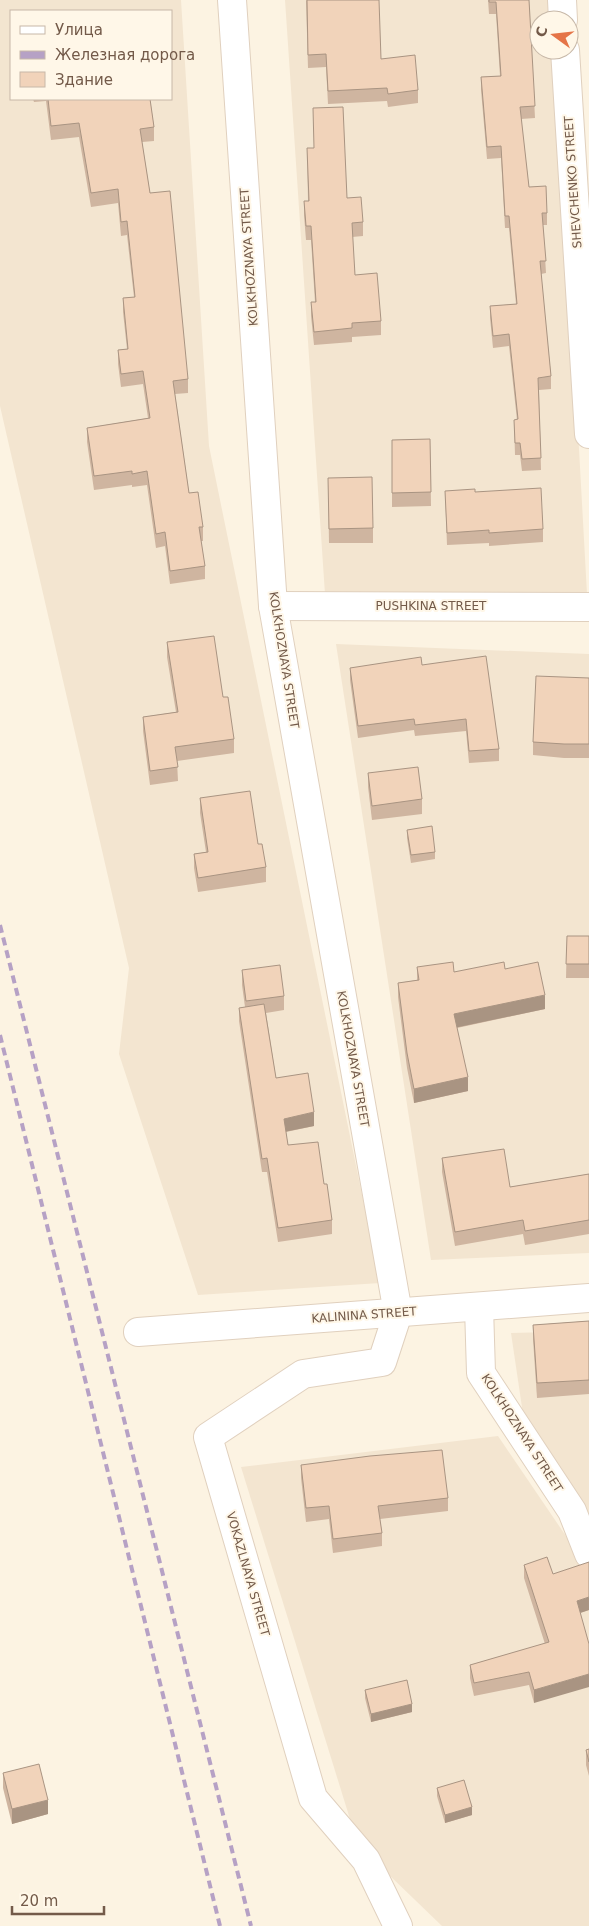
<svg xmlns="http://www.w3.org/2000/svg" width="589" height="1926" viewBox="0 0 589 1926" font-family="'DejaVu Sans',sans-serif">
  <rect width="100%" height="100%" fill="#fcf3e2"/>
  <g fill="#f3e5d0" fill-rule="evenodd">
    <path d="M0 0H181L209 446 380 1283 198 1295 119 1054 129 968 0 406ZM11 11H171V99H11Z"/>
    <path d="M285 0H550L551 20H539V50H554L565 195 587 594H325Z"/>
    <path d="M336 644 589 654V1253L431 1260Z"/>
    <path d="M589 1331V1525L523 1414 511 1333Z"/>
    <path d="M498 1436 589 1570V1926H442L358 1845 241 1467Z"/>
  </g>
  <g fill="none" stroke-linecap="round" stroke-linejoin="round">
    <g stroke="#e0d0be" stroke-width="30">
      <g id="minor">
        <path d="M232 0 273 606 398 1313 382 1362 303 1374 208 1437 313 1798 366 1860 398 1926"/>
        <path d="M562 0 563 20"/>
        <path d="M565 50 589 434"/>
        <path d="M273 606 589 607"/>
        <path d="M479 1307 481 1373 572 1511 589 1554"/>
        <path d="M138 1332 589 1298"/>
      </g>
    </g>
    <use href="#minor" stroke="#fff" stroke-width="28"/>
    <g stroke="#b6a1c5" stroke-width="4" stroke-dasharray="8 5" stroke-linecap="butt">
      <path d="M0 925 251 1926"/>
      <path d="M0 1035 220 1926"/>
    </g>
  </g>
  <g fill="#cfb5a0">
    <path d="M306 0 418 90V103L388 107 387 101 328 104 326 67 308 68Z"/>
    <path d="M488 0H529L535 118 521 119 529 187 547 213V225H543L546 273 541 274 551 376V389L539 390 541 470 522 471 520 455H515L514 420H517L509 346 493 348 490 318V306L516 304 509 228H505L501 158 487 159 481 90V77L500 76 496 14H489Z"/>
    <path d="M33 99H150L154 127V141L142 142 150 193 188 379V393L175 394 189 493 203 527V541H201L205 566V579L170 584 165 546 156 548 147 485 132 487V485L94 490 87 442V428L148 418 143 384 121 387 118 364V350L127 349 123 312V298L134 297 127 235 121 236 118 203 91 207 79 137 51 140 46 101 34 102Z"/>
    <path d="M307 148 347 198 363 222V236L352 237 355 275 381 321V335L352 337V342L314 345 311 316V302H315L311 240H306L304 215V201H308Z"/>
    <path d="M430 439 431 506 392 507V440Z"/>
    <path d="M328 478 373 528V543H329Z"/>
    <path d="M445 491 475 492 543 529V542L489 546V543L447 545Z"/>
    <path d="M167 642 234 739V753L177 761 178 781 150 785 143 731V717L176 712 167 657Z"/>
    <path d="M422 665 499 749V761L469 763 466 731 415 736 414 730 358 738 350 680V668Z"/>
    <path d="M589 678V758H564L533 755V742Z"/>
    <path d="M368 773 422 799V814L372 820 368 787Z"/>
    <path d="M200 798 266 867V882L198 892 194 868V854L206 852 200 813Z"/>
    <path d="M407 830 435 852V859L411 863 407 838Z"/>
    <path d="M567 936H589V978H566Z"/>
    <path d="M417 967 454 972 505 969 545 1009 457 1028 468 1091 414 1103 407 1068 398 997V983L417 980Z"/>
    <path d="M242 970 284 996V1010L266 1013 276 1078 314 1126 286 1132 288 1145 324 1184 332 1220V1234L278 1242 267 1172H262L239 1021V1008L245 1007 242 985Z"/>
    <path d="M442 1158 510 1187 589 1174V1234L525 1245 523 1234 455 1246 442 1172Z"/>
    <path d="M589 1321V1394L537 1398 533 1339V1325Z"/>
    <path d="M301 1465 448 1498V1511L380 1519 382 1533V1546L333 1553 329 1519 306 1522 301 1478Z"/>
    <path d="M524 1565 553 1574 589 1610 580 1613 534 1703 529 1685 474 1696 470 1678V1665L545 1644 524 1578Z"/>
    <path d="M365 1690 412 1712 371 1722 365 1698Z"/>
    <path d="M589 1749V1776L586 1765V1750Z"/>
    <path d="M3 1773 48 1814 12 1824 3 1788Z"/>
    <path d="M437 1788 472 1815 445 1823 437 1796Z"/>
  </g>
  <g fill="#a99482">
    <path d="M545 995V1009L454 1028V1014Z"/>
    <path d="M468 1077V1091L414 1103V1089Z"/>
    <path d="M314 1112V1126L284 1132V1119Z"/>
    <path d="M589 1597V1610L577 1614V1601Z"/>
    <path d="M589 1674V1687L534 1703V1690Z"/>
    <path d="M412 1704V1712L371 1722V1714Z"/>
    <path d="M48 1800V1814L12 1824V1809Z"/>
    <path d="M472 1807V1815L445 1823V1815Z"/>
  </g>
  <g fill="#f1d3ba" stroke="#a99482">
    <path d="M307 0H379L381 59 415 55 418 90 388 94 387 88 328 91 326 54 308 55Z"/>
    <path d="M489 0H529L535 106 520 107 529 187 546 186 547 213H542L546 261H540L551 376 538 378 541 458 522 459 520 443H515L514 420 518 419 509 334 493 336 490 306 517 304 509 216H505L501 146 487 147 481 77 501 76 496 2H489Z"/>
    <path d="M48 99H150L154 127 140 129 150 193 170 191 188 379 173 381 189 493 198 492 203 527H199L205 566 170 571 165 532 156 534 147 471 132 474V471L94 476 87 428 150 418 143 371 121 374 118 350 128 349 123 298 135 297 127 221 121 222 118 189 91 193 79 123 51 126Z"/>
    <path d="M343 107 347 198 361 197 363 222 352 223 355 275 377 273 381 321 352 323V328L314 332 311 302H316L311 226H306L304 201H309L307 148H314L313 108Z"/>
    <path d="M430 439 431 492 392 493V440Z"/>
    <path d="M372 477 373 528 329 529 328 478Z"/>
    <path d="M541 488 543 529 489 533V530L447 533 445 491 475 489V492Z"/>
    <path d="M214 636 223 697H228L234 739 175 747 178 767 150 771 143 717 178 712 167 642Z"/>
    <path d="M486 656 499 749 469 751 466 719 415 725 414 719 358 726 350 668 421 657 422 665Z"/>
    <path d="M536 676 589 678V744H564L533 742Z"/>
    <path d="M418 767 422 799 372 806 368 773Z"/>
    <path d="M250 791 258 844H262L266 867 198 878 194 854 208 852 200 798Z"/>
    <path d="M432 826 435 852 411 855 407 830Z"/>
    <path d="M567 936H589V964H566Z"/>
    <path d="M453 962 454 972 504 962 505 969 538 962 545 995 454 1014 468 1077 414 1089 407 1053 398 983 419 980 417 967Z"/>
    <path d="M280 965 284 996 246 1001 242 970Z"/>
    <path d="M264 1004 276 1078 308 1073 314 1112 284 1119 288 1145 318 1142 324 1184H327L332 1220 278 1228 267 1158 262 1159 239 1008Z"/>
    <path d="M504 1149 510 1187 589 1174V1220L525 1231 523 1220 455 1232 442 1158Z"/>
    <path d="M589 1321V1380L537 1383 533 1325Z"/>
    <path d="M442 1450 448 1498 378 1506 382 1533 333 1539 329 1506 306 1508 301 1465 370 1456Z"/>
    <path d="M547 1557 553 1574 589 1562V1597L577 1601 589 1644V1674L534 1690 529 1672 474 1683 470 1665 549 1642 524 1565Z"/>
    <path d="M407 1680 412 1704 371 1714 365 1690Z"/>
    <path d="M589 1749V1762L586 1750Z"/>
    <path d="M39 1764 48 1800 12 1809 3 1773Z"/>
    <path d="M464 1780 472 1807 445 1815 437 1788Z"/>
  </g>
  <g text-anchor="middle" stroke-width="4" stroke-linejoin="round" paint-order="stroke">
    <g font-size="12" fill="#735a49" stroke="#fff7e8">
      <text transform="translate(573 182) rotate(-94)" y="4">SHEVCHENKO STREET</text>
      <text transform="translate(249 257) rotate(-94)" y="4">KOLKHOZNAYA STREET</text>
      <text x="431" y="610">PUSHKINA STREET</text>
      <text transform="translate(284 660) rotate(81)" y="4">KOLKHOZNAYA STREET</text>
      <text transform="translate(353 1059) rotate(80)" y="4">KOLKHOZNAYA STREET</text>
      <text transform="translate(364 1315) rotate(-4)" y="4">KALININA STREET</text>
      <text transform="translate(522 1433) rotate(57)" y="4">KOLKHOZNAYA STREET</text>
      <text transform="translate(248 1574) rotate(74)" y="4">VOKAZLNAYA STREET</text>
    </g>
  </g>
  <rect x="10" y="10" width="162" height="90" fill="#fff7e8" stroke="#c7b8a8"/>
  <rect x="20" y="26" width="25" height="8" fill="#ffffff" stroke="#c7b8a8"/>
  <text x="55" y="35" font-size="15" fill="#735a49">Улица</text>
  <rect x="20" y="51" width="25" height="8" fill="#b6a1c5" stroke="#c7b8a8"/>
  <text x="55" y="60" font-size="15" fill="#735a49">Железная дорога</text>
  <rect x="20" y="72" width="25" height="15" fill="#f1d3ba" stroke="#c7b8a8"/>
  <text x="55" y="85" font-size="15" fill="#735a49">Здание</text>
  <g transform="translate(554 35) rotate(285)"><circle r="24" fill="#fff7e8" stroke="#c7b8a8"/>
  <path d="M0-4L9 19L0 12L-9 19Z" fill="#e57447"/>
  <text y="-8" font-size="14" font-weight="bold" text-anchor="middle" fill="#735a49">С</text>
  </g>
  <path d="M12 1906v8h92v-8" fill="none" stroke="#735a49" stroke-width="2.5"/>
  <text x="20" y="1906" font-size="15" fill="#735a49" stroke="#fff7e8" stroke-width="4" paint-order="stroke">20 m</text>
</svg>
